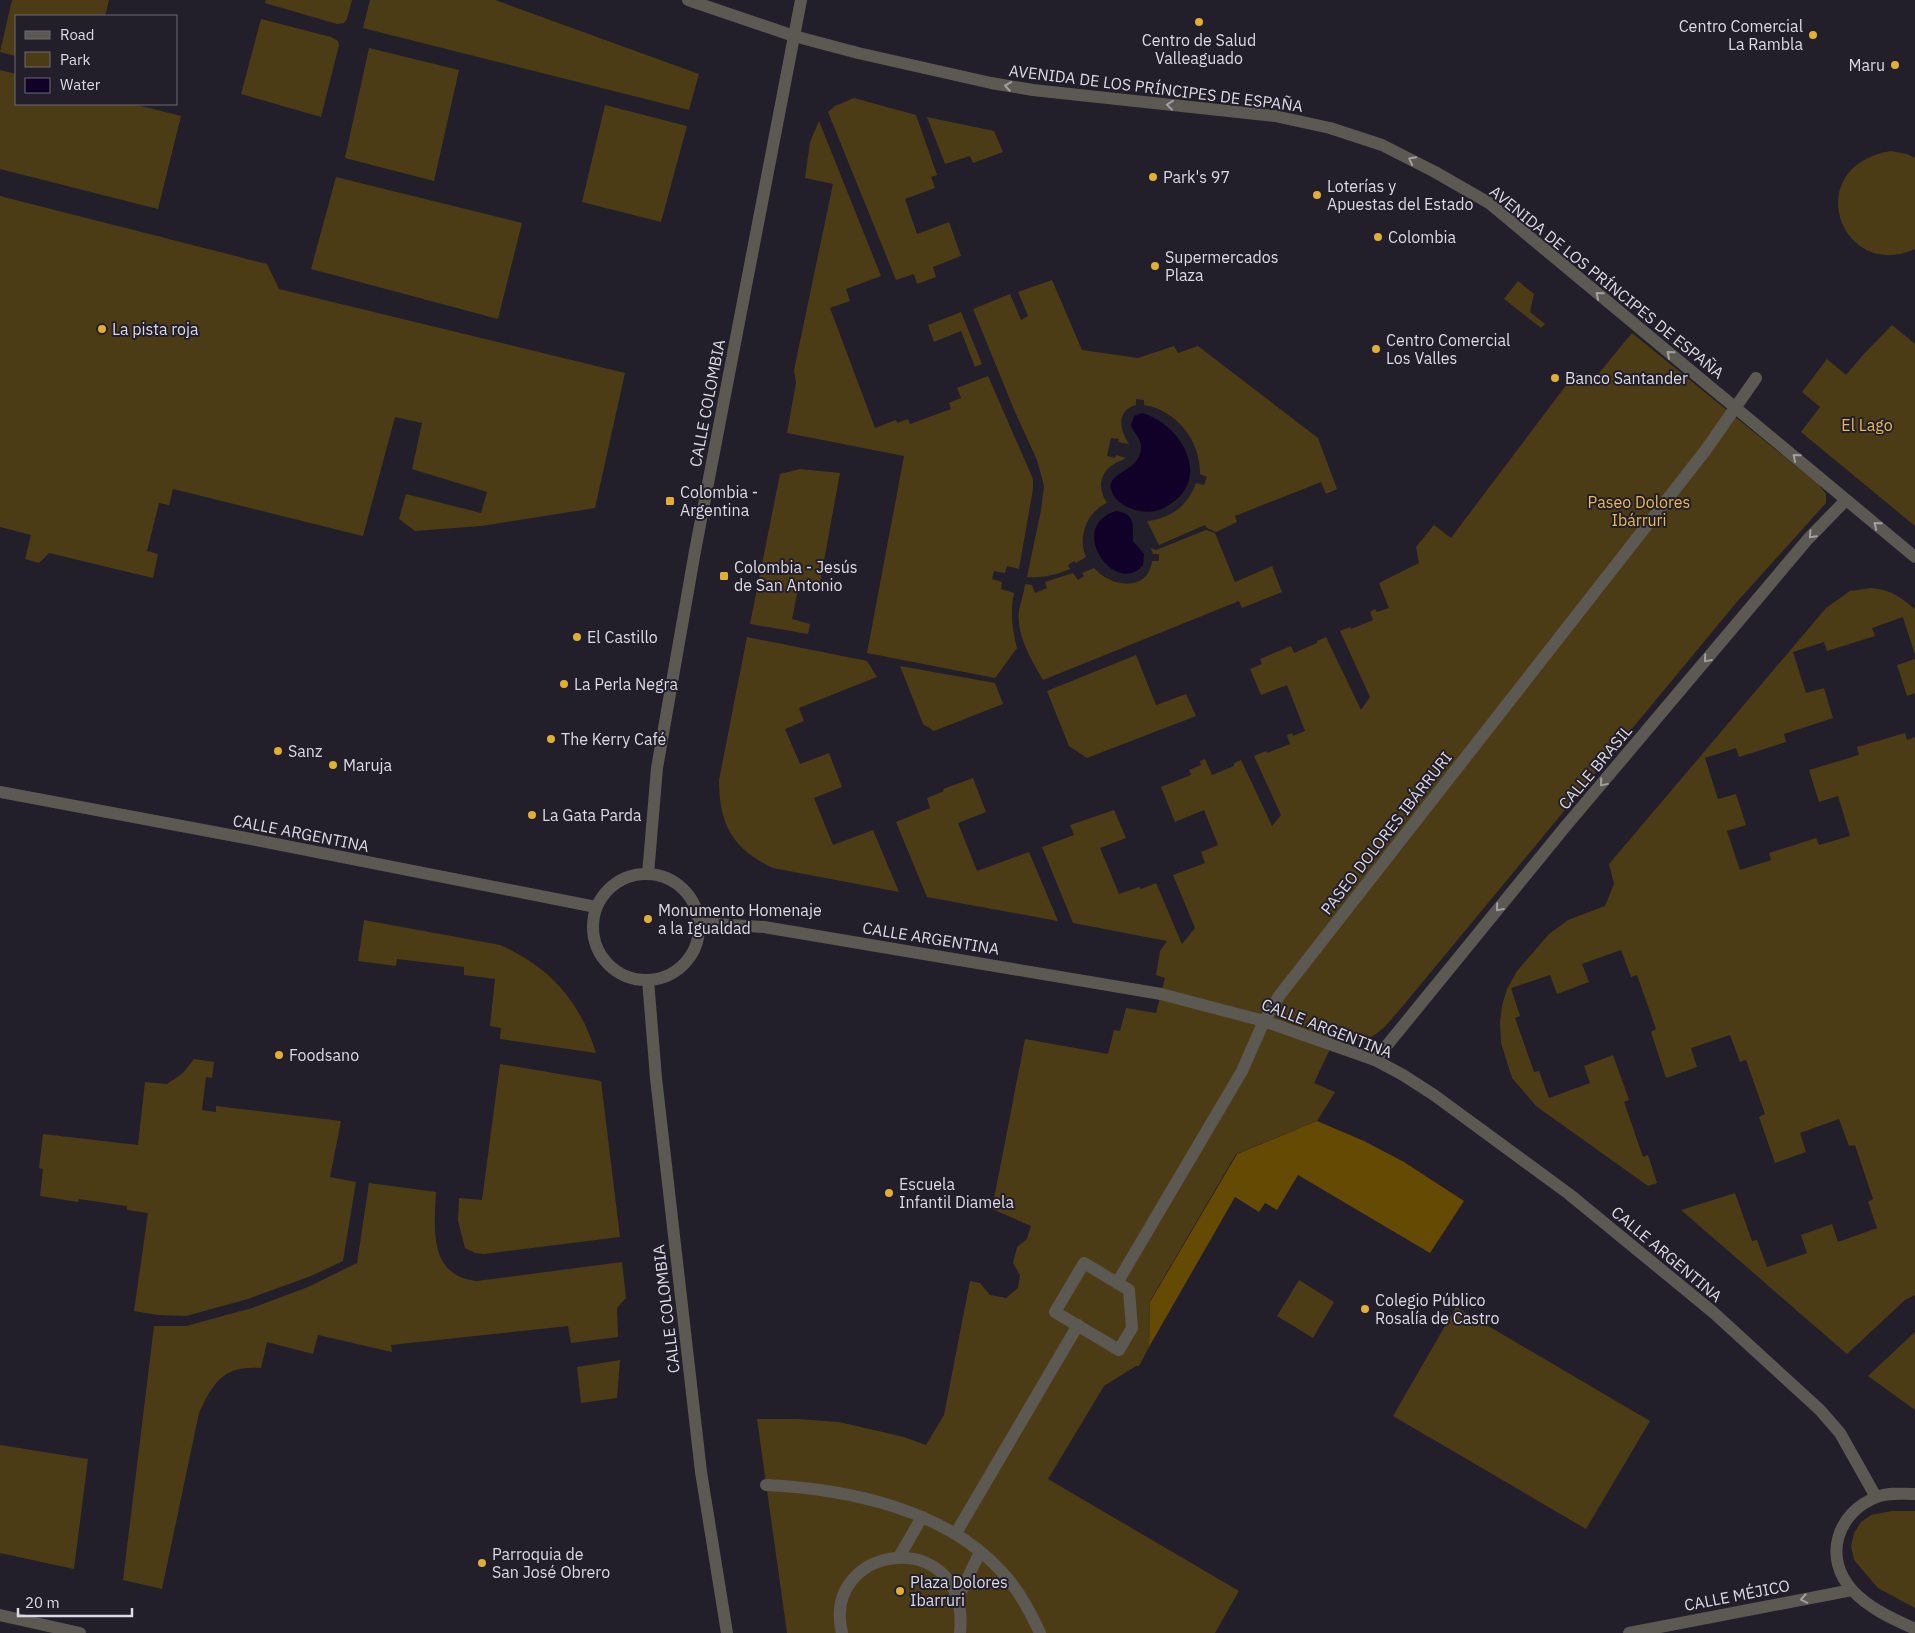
<svg xmlns="http://www.w3.org/2000/svg" width="1915" height="1633" viewBox="0 0 1915 1633" font-family="'IBM Plex Sans',sans-serif">
  <rect width="100%" height="100%" fill="#221e2a"/>
  <g fill="#4c3c16">
    <path d="M12 0H109L105 16H16V56L0 52Z"/>
    <path d="M266 0H352L347 19 344 23 337 24 265 3Z"/>
    <path d="M370 0H495L699 74 689 110 363 28Z"/>
    <path d="M261 19 331 37 338 41 339 45 321 117 241 94Z"/>
    <path d="M369 48 459 70 434 181 345 158Z"/>
    <path d="M0 70 16 74V104H133L181 116 158 209 0 169Z"/>
    <path d="M854 98 916 115 937 175 931 177 935 188 905 199 917 234 949 222 961 256 933 267 936 277 917 284 914 274 896 280 828 112 835 106Z"/>
    <path d="M605 105 687 126 661 222 582 202Z"/>
    <path d="M927 117 994 131 1003 152 973 163 970 156 945 164Z"/>
    <path d="M819 121 881 276 846 289 850 301 830 308 875 428 896 420 897 423 908 419 910 424 951 409 949 403 961 398 957 388 988 376 1033 479V489L1019 569 1007 566 1005 573 994 571 992 579 1002 582 1001 589 1014 593C1010 612 1012 629 1017 648L995 678 867 653 904 456 787 433 796 383 794 370 833 184 805 178 810 142Z"/>
    <path d="M1891 151 1907 154 1915 158V249C1840 283 1799 166 1891 151Z"/>
    <path d="M336 177 522 223 498 319 311 269Z"/>
    <path d="M0 196 267 264 279 289 625 373 595 508 481 526 415 531 399 519 406 494 481 513 487 492 412 469 422 423 395 417 363 536 173 489 169 505 159 503 147 551 158 554 153 578 49 553 39 563 25 559 31 535 0 527Z"/>
    <path d="M1052 280 1082 350 1138 358 1174 346 1178 353 1198 346 1318 438 1337 489 1326 494 1321 482 1235 516 1237 522 1216 532 1207 528 1205 525 1159 545 1147 521C1171 519 1188 505 1196 483L1204 485 1207 477 1200 474C1201 442 1177 410 1144 405V400L1136 399V405C1115 411 1120 430 1129 444L1118 442 1119 439 1111 438 1107 456 1115 458 1116 455 1126 458C1121 461 1116 462 1111 466 1098 476 1099 491 1107 503 1087 511 1077 538 1086 557L1076 563 1074 561 1068 565 1070 569C1056 575 1043 578 1027 577L1041 510 1044 486 1037 460 1015 412 973 309 1010 294 1021 320 1028 316 1018 292Z"/>
    <path d="M1518 281 1534 294 1530 312 1545 324 1541 328 1504 299Z"/>
    <path d="M961 312 982 364 975 367 961 331 934 342 928 325Z"/>
    <path d="M1892 325 1915 344V526L1801 432 1820 407 1802 392 1827 359 1846 375 1863 355Z"/>
    <path d="M1632 333 1819 485 1826 494V503L1736 603 1402 1007C1391 1019 1375 1043 1357 1039 1350 1038 1344 1034 1338 1032L1314 1083 1335 1092 1317 1121 1236 1154 1150 1301 1149 1347 1139 1366H1136L1104 1386 1048 1479 1239 1591 1215 1633H787L757 1419H798L839 1422 904 1437 926 1445 944 1415 970 1281 980 1283 990 1295 1006 1298 1018 1288 1020 1275 1013 1263 1017 1247 1027 1239 1031 1226 992 1209 1025 1039 1108 1054 1114 1030 1120 1031 1126 1008 1156 1013 1165 978 1156 975 1160 951 1167 941 1073 923 1042 847 1074 835 1070 825 1114 810 1126 838 1100 848 1119 894 1139 887 1141 889 1156 883 1182 944 1195 928 1173 875 1205 863 1201 852 1218 845 1204 810 1175 822 1161 787 1191 775 1189 770 1201 765 1200 761 1205 759 1212 775 1234 766V763L1241 760 1272 826 1281 815 1254 756 1266 751 1267 753 1290 744 1287 735 1292 733 1293 736 1305 731 1287 685 1261 695 1250 669 1262 664 1260 659 1291 646 1294 653 1317 643V641L1326 637 1361 710 1370 697 1340 631 1350 627 1351 629 1373 620 1370 612 1375 609 1377 612 1389 608 1379 583 1419 563 1416 547 1434 525 1451 538 1576 372 1590 384Z"/>
    <path d="M800 469 840 473 820 583 800 580 792 619 810 624 808 634 750 624 780 474Z"/>
    <path d="M1206 530 1215 533 1235 582 1272 566 1282 592 1242 608 1239 601 1043 680C1031 659 1016 635 1019 610 1021 601 1024 593 1025 584L1032 585 1035 593 1047 588 1045 582 1073 573 1078 580 1084 576 1082 573 1094 568C1110 587 1148 593 1152 561H1159V554H1153L1151 548 1156 550Z"/>
    <path d="M1871 588C1891 590 1899 596 1915 609V655L1903 617 1872 628 1875 636 1827 651 1824 642 1793 652 1806 693 1824 688 1833 718 1784 734 1786 742 1739 757 1736 748 1705 758 1718 799 1736 794 1746 825 1727 831 1740 870 1771 860 1769 853 1816 838 1819 845 1850 836 1838 796 1819 802 1809 770 1859 755 1857 747 1905 733 1907 740 1915 737V1295L1905 1300 1847 1354 1681 1210 1735 1193 1752 1241 1757 1240 1767 1267 1807 1253 1801 1235 1832 1224 1838 1242 1877 1228 1868 1202 1873 1199 1855 1145 1849 1146 1839 1119 1800 1133 1806 1152 1775 1163 1759 1117 1765 1114 1746 1060 1740 1062 1730 1035 1691 1048 1697 1067 1666 1078 1651 1032 1656 1029 1637 975 1631 977 1621 950 1582 964 1589 982 1557 994 1550 975 1511 988 1520 1016 1515 1018 1534 1072 1539 1071 1549 1098 1590 1083 1584 1066 1613 1055 1629 1100 1624 1102 1643 1157 1648 1155 1657 1183 1648 1186 1536 1106 1512 1078 1501 1043 1500 1021 1502 1006 1507 989 1517 971 1549 934 1568 920 1605 906 1614 884 1609 864 1826 608 1850 591Z"/>
    <path d="M747 637 867 661 877 677 799 708 804 721 785 729 800 764 829 753 842 787 814 798 833 845 873 830 899 892 773 868C733 849 719 825 719 780Z"/>
    <path d="M1136 655 1156 705 1186 694 1196 716 1087 758 1069 746 1047 691Z"/>
    <path d="M1915 659V693L1907 696 1897 665Z"/>
    <path d="M900 666 995 683 1003 704 934 731 923 724Z"/>
    <path d="M973 778 986 812 958 823 977 871 1029 852 1058 921 927 897 896 822 930 808 927 798 944 791 943 789Z"/>
    <path d="M364 920 500 945C550 967 580 1001 596 1053L500 1039 501 1028 490 1026 495 979 464 975V967L397 959 396 966 358 961Z"/>
    <path d="M194 1059 214 1062 212 1078 206 1077 202 1110 216 1112V1106L341 1121 330 1177 356 1182 343 1261 311 1276 248 1299 186 1316 158 1315 134 1311 148 1213 127 1210V1206L79 1199 78 1202 40 1196 43 1169 39 1168 43 1134 138 1145 145 1082 167 1084 183 1073Z"/>
    <path d="M500 1064 601 1081 620 1237 484 1254 475 1253 465 1248 458 1221 459 1198 482 1200Z"/>
    <path d="M369 1183 436 1192C434 1230 429 1276 477 1281L622 1262 626 1298 617 1308 618 1337 571 1343 568 1326 391 1345 392 1352 318 1335 313 1354 267 1342 261 1368C224 1365 213 1382 199 1413L162 1589 123 1580 154 1326H186L252 1308 308 1287 357 1263Z"/>
    <path d="M1299 1280 1334 1302 1313 1338 1277 1316Z"/>
    <path d="M1456 1307 1650 1421 1586 1529 1393 1416Z"/>
    <path d="M1915 1332V1410L1868 1376Z"/>
    <path d="M620 1360 617 1398 581 1403 577 1367Z"/>
    <path d="M0 1445 88 1459 74 1569 0 1553Z"/>
    <path d="M1892 1511H1915V1608L1878 1588 1854 1560 1851 1546 1854 1533 1861 1522 1871 1515Z"/>
  </g>
  <path fill="#644a02" d="M1317 1121 1364 1141 1404 1162 1464 1201 1430 1253 1298 1175 1277 1210 1265 1203 1259 1212 1235 1197 1149 1347 1150 1302 1237 1154Z"/>
  <g fill="#110028">
    <path d="M1142 413C1181 424 1213 478 1169 505 1160 511 1151 513 1140 511 1130 509 1120 505 1114 496 1098 470 1143 475 1141 445 1140 437 1133 432 1131 425L1134 416Z"/>
    <path d="M1116 511C1137 514 1132 526 1133 541L1144 554 1143 565C1116 598 1065 527 1116 511Z"/>
  </g>
  <g fill="none" stroke-linecap="round" stroke-linejoin="round">
    <g stroke="#5c5953" stroke-width="12">
      <path d="M688 0 794 36 858 53 991 83 1033 90 1275 116 1330 128 1382 145 1435 172 1489 203 1915 557"/>
      <path d="M0 792 251 839 596 907"/>
      <path d="M648 874 657 768 695 551 801 0"/>
      <circle cx="646" cy="927" r="53"/>
      <path d="M699 923 764 927 1161 994 1264 1021 1375 1060 1403 1075 1434 1095 1569 1194 1714 1313 1820 1410 1840 1433 1876 1497"/>
      <path d="M648 980 656 1078 701 1472 727 1633"/>
      <path d="M1375 1060 1565 827 1808 539 1846 500"/>
      <path d="M1084 1263 1129 1290 1132 1328 1119 1350 1055 1312Z"/>
      <path d="M1117 1283 1242 1071 1264 1021 1279 996 1705 451 1756 378"/>
      <path d="M766 1485C848 1489 945 1509 1002 1572 1019 1590 1030 1611 1040 1633"/>
      <path d="M1915 1494C1902 1494 1889 1492 1877 1497 1837 1512 1822 1558 1853 1591 1870 1609 1893 1619 1915 1629"/>
      <path d="M956 1533 1078 1325"/>
      <path d="M899 1557 922 1517"/>
      <path d="M958 1598 980 1552"/>
      <path d="M0 1615 80 1633"/>
      <path d="M842 1633C820 1542 971 1524 960 1633"/>
      <path d="M1629 1633 1852 1590"/>
    </g>
  </g>
  <defs><path id="oneway-chevron" d="M-2-3.5L2.5 0L-2 3.5" fill="none" stroke-width="1.6" stroke-linecap="round" stroke-linejoin="round" transform="scale(1.25)"/></defs>
  <g stroke="#a2a0a2">
    <use href="#oneway-chevron" transform="translate(1008 86) rotate(-171)"/>
    <use href="#oneway-chevron" transform="translate(1170 105) rotate(-174)"/>
    <use href="#oneway-chevron" transform="translate(1412 160) rotate(-153)"/>
    <use href="#oneway-chevron" transform="translate(1599 295) rotate(-140)"/>
    <use href="#oneway-chevron" transform="translate(1670 354) rotate(-140)"/>
    <use href="#oneway-chevron" transform="translate(1796 457) rotate(-140)"/>
    <use href="#oneway-chevron" transform="translate(1877 525) rotate(-140)"/>
    <use href="#oneway-chevron" transform="translate(1812 535) rotate(133)"/>
    <use href="#oneway-chevron" transform="translate(1707 659) rotate(130)"/>
    <use href="#oneway-chevron" transform="translate(1603 783) rotate(130)"/>
    <use href="#oneway-chevron" transform="translate(1499 908) rotate(130)"/>
    <use href="#oneway-chevron" transform="translate(1804 1599) rotate(169)"/>
  </g>
  <g fill="#e1af34" stroke="#221e2a" stroke-width="2">
    <circle cx="1199" cy="22" r="5"/>
    <circle cx="1813" cy="35" r="5"/>
    <circle cx="1895" cy="65" r="5"/>
    <circle cx="1153" cy="177" r="5"/>
    <circle cx="1317" cy="195" r="5"/>
    <circle cx="1378" cy="237" r="5"/>
    <circle cx="1155" cy="266" r="5"/>
    <circle cx="102" cy="329" r="5"/>
    <circle cx="1376" cy="349" r="5"/>
    <circle cx="1555" cy="378" r="5"/>
    <rect x="665" y="496" width="10" height="10" rx="2.5"/>
    <rect x="719" y="571" width="10" height="10" rx="2.5"/>
    <circle cx="577" cy="637" r="5"/>
    <circle cx="564" cy="684" r="5"/>
    <circle cx="551" cy="739" r="5"/>
    <circle cx="278" cy="751" r="5"/>
    <circle cx="333" cy="765" r="5"/>
    <circle cx="532" cy="815" r="5"/>
    <circle cx="648" cy="919" r="5"/>
    <circle cx="279" cy="1055" r="5"/>
    <circle cx="889" cy="1193" r="5"/>
    <circle cx="1365" cy="1309" r="5"/>
    <circle cx="482" cy="1563" r="5"/>
    <circle cx="900" cy="1591" r="5"/>
  </g>
  <g text-anchor="middle" stroke-width="4" stroke-linejoin="round" paint-order="stroke">
    <g font-size="16" fill="#dcdae2" stroke="#221e2a" text-anchor="start">
      <text x="1803" y="32" text-anchor="end">Centro Comercial<tspan x="1803" dy="18">La Rambla</tspan></text>
      <text x="1199" y="46" text-anchor="middle">Centro de Salud<tspan x="1199" dy="18">Valleaguado</tspan></text>
      <text x="1885" y="71" text-anchor="end">Maru</text>
      <text x="1163" y="183">Park's 97</text>
      <text x="1327" y="192">Loterías y<tspan x="1327" dy="18">Apuestas del Estado</tspan></text>
      <text x="1388" y="243">Colombia</text>
      <text x="1165" y="263">Supermercados<tspan x="1165" dy="18">Plaza</tspan></text>
      <text x="112" y="335">La pista roja</text>
      <text x="1386" y="346">Centro Comercial<tspan x="1386" dy="18">Los Valles</tspan></text>
      <text x="1565" y="384">Banco Santander</text>
      <text x="680" y="498">Colombia -<tspan x="680" dy="18">Argentina</tspan></text>
      <text x="734" y="573">Colombia - Jesús<tspan x="734" dy="18">de San Antonio</tspan></text>
      <text x="587" y="643">El Castillo</text>
      <text x="574" y="690">La Perla Negra</text>
      <text x="561" y="745">The Kerry Café</text>
      <text x="288" y="757">Sanz</text>
      <text x="343" y="771">Maruja</text>
      <text x="542" y="821">La Gata Parda</text>
      <text x="658" y="916">Monumento Homenaje<tspan x="658" dy="18">a la Igualdad</tspan></text>
      <text x="289" y="1061">Foodsano</text>
      <text x="899" y="1190">Escuela<tspan x="899" dy="18">Infantil Diamela</tspan></text>
      <text x="1375" y="1306">Colegio Público<tspan x="1375" dy="18">Rosalía de Castro</tspan></text>
      <text x="492" y="1560">Parroquia de<tspan x="492" dy="18">San José Obrero</tspan></text>
      <text x="910" y="1588">Plaza Dolores<tspan x="910" dy="18">Ibarruri</tspan></text>
    </g>
    <g font-size="16" fill="#dcdae2" stroke="#221e2a">
      <text transform="translate(1156 88) rotate(7)" y="6">AVENIDA DE LOS PRÍNCIPES DE ESPAÑA</text>
      <text transform="translate(1607 282) rotate(39)" y="6">AVENIDA DE LOS PRÍNCIPES DE ESPAÑA</text>
      <text transform="translate(707 403) rotate(-79)" y="6">CALLE COLOMBIA</text>
      <text transform="translate(1595 767) rotate(-50)" y="6">CALLE BRASIL</text>
      <text transform="translate(301 833) rotate(11)" y="6">CALLE ARGENTINA</text>
      <text transform="translate(1386 833) rotate(-52)" y="6">PASEO DOLORES IBÁRRURI</text>
      <text transform="translate(931 938) rotate(9)" y="6">CALLE ARGENTINA</text>
      <text transform="translate(1327 1028) rotate(21)" y="6">CALLE ARGENTINA</text>
      <text transform="translate(1667 1254) rotate(40)" y="6">CALLE ARGENTINA</text>
      <text transform="translate(666 1309) rotate(-97)" y="6">CALLE COLOMBIA</text>
      <text transform="translate(1737 1595) rotate(-11)" y="6">CALLE MÉJICO</text>
    </g>
    <g font-size="16" fill="#eabb4b" stroke="#221e2a">
      <text x="1867" y="431">El Lago</text>
      <text x="1639" y="508">Paseo Dolores<tspan x="1639" dy="18">Ibárruri</tspan></text>
    </g>
  </g>
  <rect x="15" y="15" width="162" height="90" fill="#221e2a" stroke="#6c6974"/>
  <rect x="25" y="31" width="25" height="8" fill="#5c5953" stroke="#6c6974"/>
  <text x="60" y="40" font-size="15" fill="#dcdae2">Road</text>
  <rect x="25" y="52" width="25" height="15" fill="#4c3c16" stroke="#6c6974"/>
  <text x="60" y="65" font-size="15" fill="#dcdae2">Park</text>
  <rect x="25" y="78" width="25" height="15" fill="#110028" stroke="#6c6974"/>
  <text x="60" y="90" font-size="15" fill="#dcdae2">Water</text>
  <path d="M18 1608v8h114v-8" fill="none" stroke="#dcdae2" stroke-width="2.5"/>
  <text x="25" y="1608" font-size="15" fill="#dcdae2" stroke="#221e2a" stroke-width="4" paint-order="stroke">20 m</text>
</svg>
